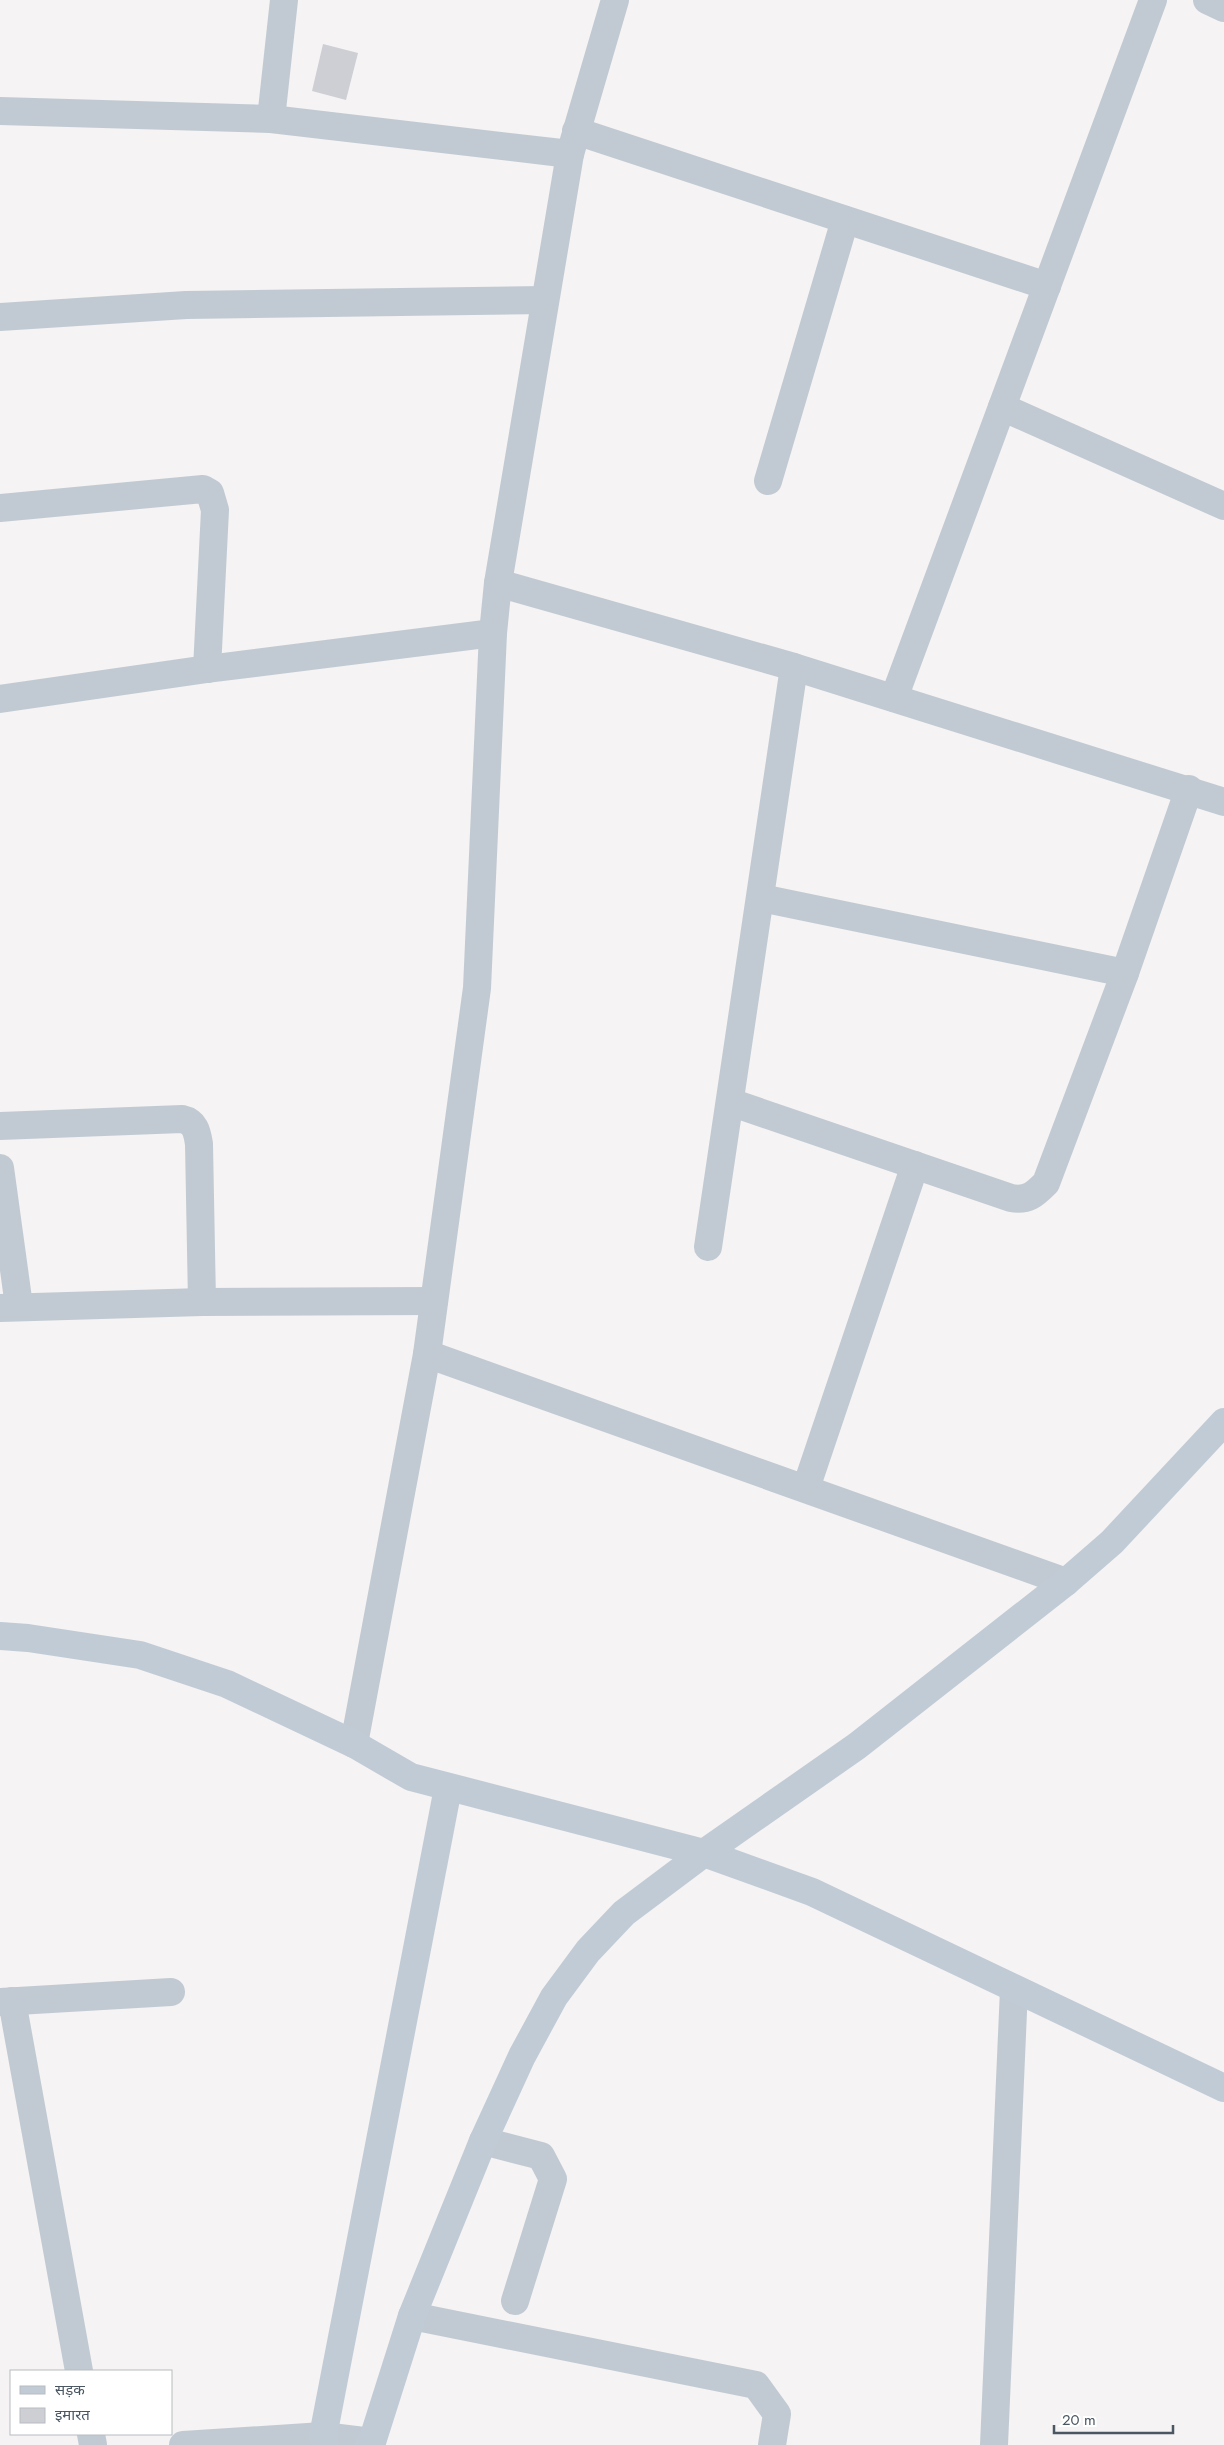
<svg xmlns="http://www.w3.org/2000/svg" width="1224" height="2445" viewBox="0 0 1224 2445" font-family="Jost,'Noto Sans Devanagari',sans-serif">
  <rect width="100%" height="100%" fill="#f5f3f3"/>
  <path fill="#cdcfd5" d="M323 44 358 53 346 100 312 91Z"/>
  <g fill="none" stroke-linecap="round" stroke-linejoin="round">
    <g stroke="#c1cad2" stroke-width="28">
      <path d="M1207 0 1224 8"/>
      <path d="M0 111 271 119 570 154"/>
      <path d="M271 119 284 0"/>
      <path d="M576 131 1047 286"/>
      <path d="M0 317 186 305 545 300"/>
      <path d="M1002 407 1224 506"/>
      <path d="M768 481 845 220"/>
      <path d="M0 508 203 489 210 493 215 510 207 669"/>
      <path d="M498 583 794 667 1224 802"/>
      <path d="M894 698 1153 0"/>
      <path d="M0 699 207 669 493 633"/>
      <path d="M761 898 1125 973"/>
      <path d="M730 1102 1011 1198C1028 1201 1035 1194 1046 1183L1125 973 1189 789"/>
      <path d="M0 1126 182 1119C195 1122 197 1131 199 1144L202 1302"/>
      <path d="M0 1168 19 1306"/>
      <path d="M708 1247 794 667"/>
      <path d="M0 1308 202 1302 434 1301"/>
      <path d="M427 1354 1066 1582"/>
      <path d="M806 1488 915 1165"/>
      <path d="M354 1744 427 1354 477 988 493 633 498 583 570 154 615 0"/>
      <path d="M12 2001 79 2371"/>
      <path d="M0 2002 171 1992"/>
      <path d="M483 2141 541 2156 553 2179 515 2301"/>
      <path d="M412 2316 756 2385 777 2414 772 2445"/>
      <path d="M91 2434 93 2445"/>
      <path d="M183 2445 323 2436 372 2442"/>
      <path d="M994 2445 1014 1989"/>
    </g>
    <g stroke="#c1cbd6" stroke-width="28">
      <path d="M0 1636 28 1638 140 1655 227 1684 354 1744 411 1777 704 1853 812 1892 1224 2088"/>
      <path d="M325 2445 323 2436 448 1788"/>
      <path d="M369 2445 372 2442 412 2316 483 2141 522 2056 554 1997 588 1951 624 1913 704 1853 857 1746 1066 1582 1112 1542 1224 1422"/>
    </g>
  </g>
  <rect x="10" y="2370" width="162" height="65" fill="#ffffff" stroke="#b7bbc0"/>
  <rect x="20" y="2386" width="25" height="8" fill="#c1cbd6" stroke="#b7bbc0"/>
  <text x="55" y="2395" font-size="15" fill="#4a5661">सड़क</text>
  <rect x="20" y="2408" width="25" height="15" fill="#cdcfd5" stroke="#b7bbc0"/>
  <text x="55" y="2420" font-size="15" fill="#4a5661">इमारत</text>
  <path d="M1054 2425v8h119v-8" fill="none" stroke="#4a5661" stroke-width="2.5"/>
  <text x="1062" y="2425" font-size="15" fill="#4a5661" stroke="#ffffff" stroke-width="4" paint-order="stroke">20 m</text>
</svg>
